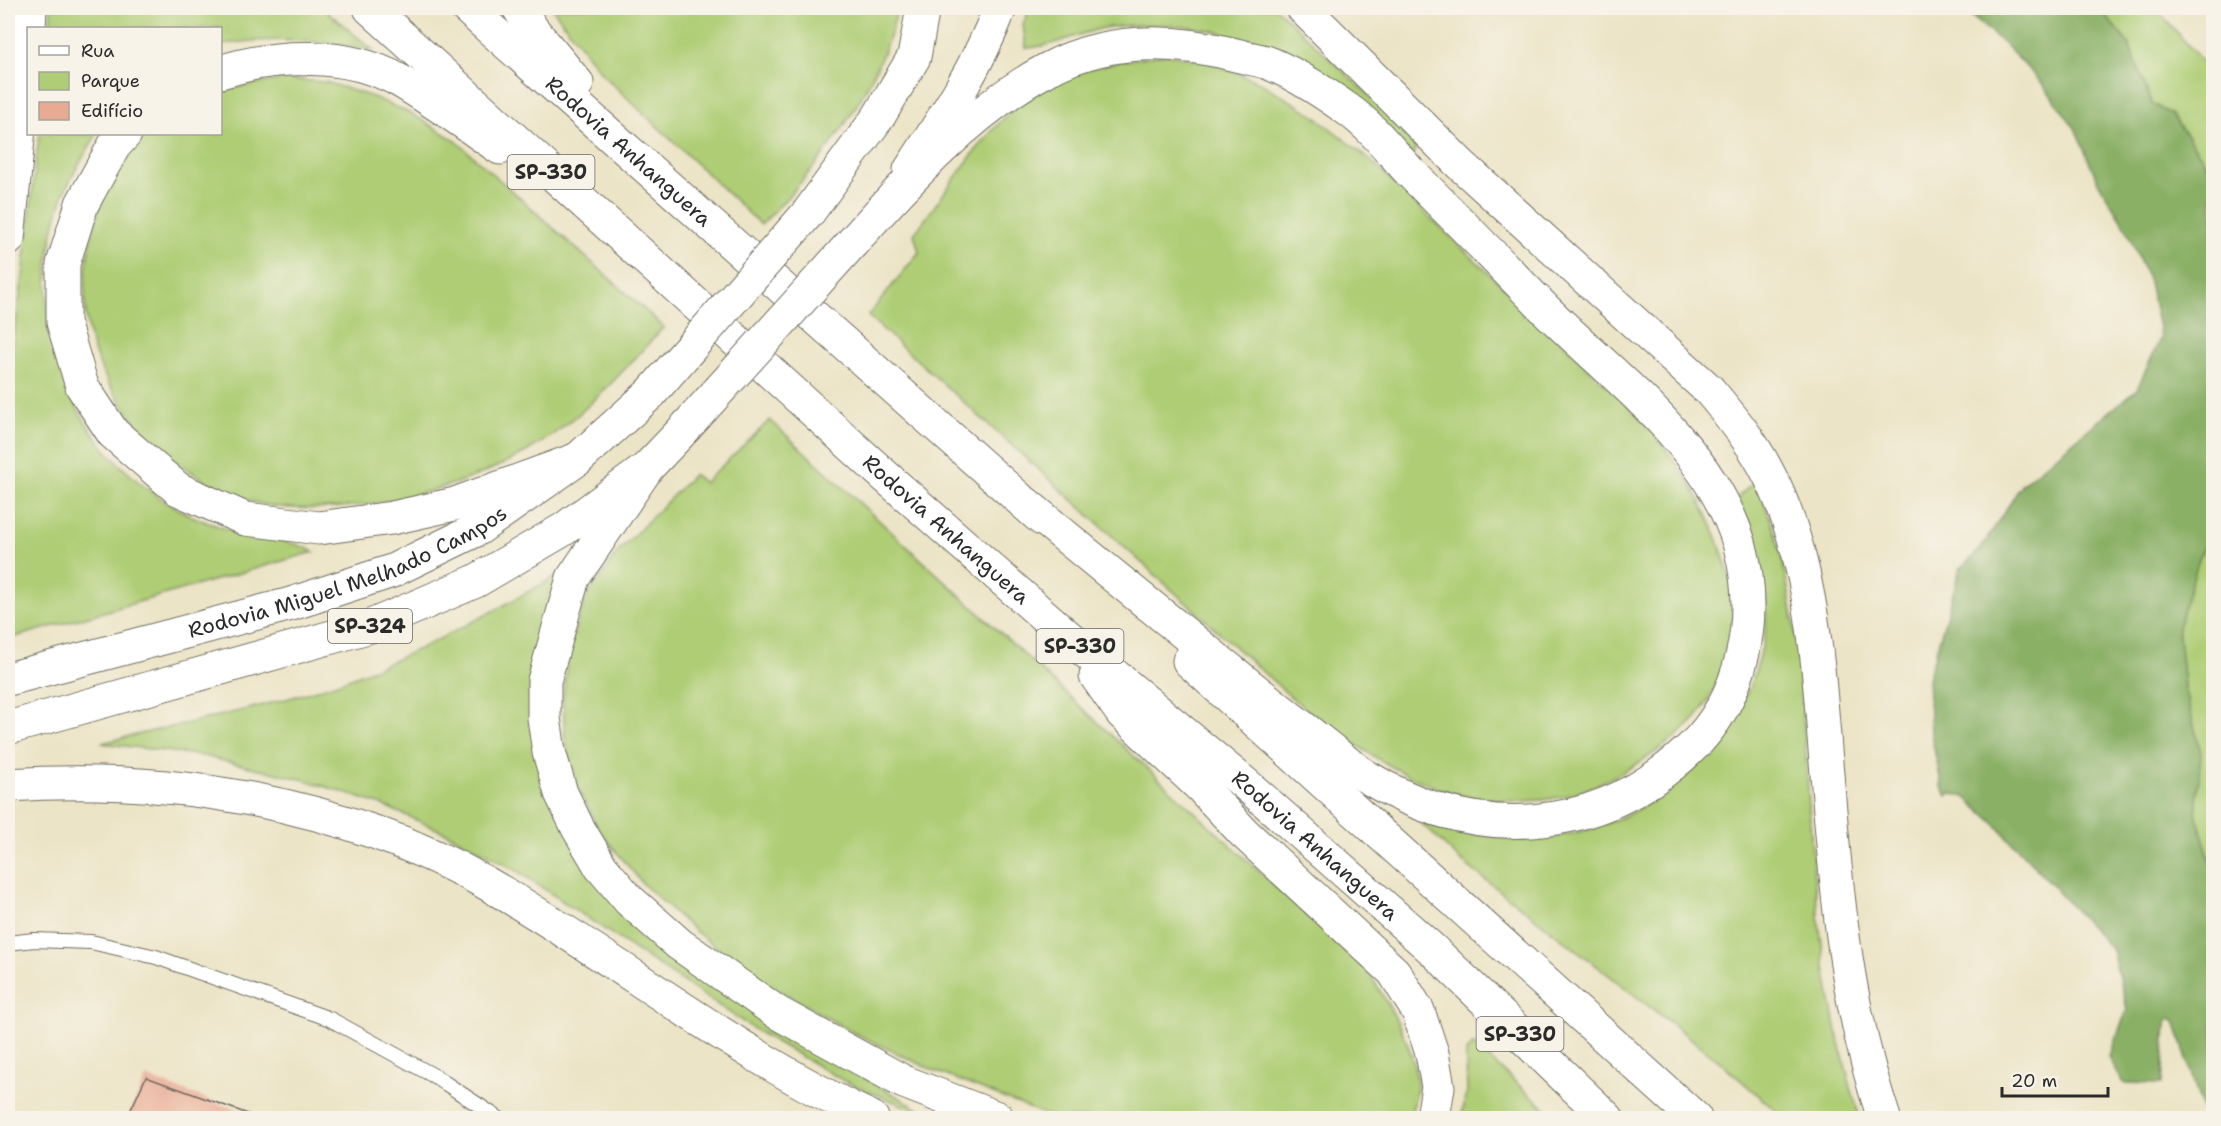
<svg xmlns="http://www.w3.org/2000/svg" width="2221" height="1126" viewBox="0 0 2221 1126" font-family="'Shantell Sans',sans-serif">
  <rect width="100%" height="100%" fill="#f7f3e8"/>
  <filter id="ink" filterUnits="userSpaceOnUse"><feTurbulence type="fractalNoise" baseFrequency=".0167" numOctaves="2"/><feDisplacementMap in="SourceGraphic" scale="12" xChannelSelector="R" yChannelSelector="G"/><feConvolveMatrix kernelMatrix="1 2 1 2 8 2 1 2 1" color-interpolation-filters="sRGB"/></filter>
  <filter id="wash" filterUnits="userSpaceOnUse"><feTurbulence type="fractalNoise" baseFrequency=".008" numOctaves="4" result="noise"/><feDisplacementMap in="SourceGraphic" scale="24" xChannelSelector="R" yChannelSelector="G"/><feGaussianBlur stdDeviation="1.35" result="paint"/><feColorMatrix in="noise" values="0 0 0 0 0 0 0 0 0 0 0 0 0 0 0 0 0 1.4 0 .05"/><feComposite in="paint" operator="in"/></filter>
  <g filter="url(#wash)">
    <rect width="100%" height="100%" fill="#ece4c6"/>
    <g fill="#aecd74" stroke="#6c7c50" stroke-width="1.5">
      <path d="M51 8H323L373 50C319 41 275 36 221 45L220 28H50Z"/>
      <path d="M552 8H898C877 92 821 165 761 225L602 74Z"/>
      <path d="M1030 8H1276L1418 141 1413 157C1308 72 1255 12 1110 27 1081 31 1055 47 1026 48L1023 24Z"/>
      <path d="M2099 8H2156L2213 74V173L2171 114 2152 104 2128 43Z"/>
      <path d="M1167 54 1212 63 1259 82 1311 113 1370 160 1626 404C1670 450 1706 497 1724 559 1727 569 1732 580 1733 590 1738 629 1719 697 1690 724 1655 758 1591 795 1542 800 1523 802 1498 800 1479 798 1409 789 1347 739 1293 699L868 316 919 252 914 234C946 192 976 144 1014 108 1054 71 1116 61 1167 54Z"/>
      <path d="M283 79 326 82 373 97 414 115 456 141 664 327C622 372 581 421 526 452 457 491 357 515 278 507 228 502 166 460 136 423 90 366 76 316 90 244 98 204 115 161 146 134H220L221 90Z"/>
      <path d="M39 134H97C82 159 64 186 57 215 25 333 72 450 180 510 196 519 218 527 235 531 261 538 291 539 314 552L8 639V376L23 276Z"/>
      <path d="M770 420 1368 972C1388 1003 1416 1048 1417 1086 1417 1096 1412 1109 1410 1118H1054L935 1071 852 1032 755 976 695 931 643 884 600 832 578 788 565 741 563 696 569 648 585 600 615 555 694 474 704 483Z"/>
      <path d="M1755 481C1763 500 1772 520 1777 540 1806 649 1804 762 1814 874 1821 957 1835 1039 1860 1118H1784L1712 1055 1460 860 1420 822C1466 833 1511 843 1559 836 1661 820 1746 739 1764 638 1773 591 1755 540 1738 497Z"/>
      <path d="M2213 533V872L2196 813 2201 753 2184 687 2178 627 2200 555Z"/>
      <path d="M557 576 533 655 530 699 585 866 860 1075 934 1118 846 1082 760 1033 514 869 453 836 382 805 305 780 204 756 101 743C171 726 242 713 310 692 398 665 477 620 557 576Z"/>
      <path d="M1473 1044 1556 1118H1461L1467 1092 1466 1052Z"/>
    </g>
    <path fill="#8ab066" stroke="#5a6e48" stroke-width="1.5" d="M1962 8H2099L2128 43 2152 104 2171 114 2213 173V533L2200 555 2178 627 2184 687 2201 753 2196 813 2213 872V1118H2205L2175 1021 2169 1017 2166 1023 2162 1084 2123 1083 2109 1057 2127 1009 2112 950 1996 825 1965 797 1950 793 1947 796 1942 787 1931 734 1928 679 1960 569 1980 550 2022 484 2137 389 2161 337 2149 282 2126 228 2098 182 2075 128 2042 83 2004 44Z"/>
    <g id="blocks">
      <path fill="#e9aa93" d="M146 1077 259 1118H127Z"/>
    </g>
  </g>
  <g filter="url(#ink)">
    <use href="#blocks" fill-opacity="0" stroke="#6f6c61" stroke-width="1.5"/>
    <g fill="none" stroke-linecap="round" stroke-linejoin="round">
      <g stroke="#6f6c61" stroke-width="16">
        <path id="lane" d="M8 943 34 940 91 942 156 957 330 1019 436 1077 498 1118"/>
      </g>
      <g stroke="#6f6c61" stroke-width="35">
        <path id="primary" d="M910 170C944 118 978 66 1000 8"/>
      </g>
      <g stroke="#6f6c61" stroke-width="35">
        <g id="highway">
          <path id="s1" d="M370 8 885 476 1066 635 1249 787 1433 950 1607 1118"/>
          <path id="s2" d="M467 8 1042 519"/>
          <path d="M519 8 532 29 577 83"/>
          <path d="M1303 8 1460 164 1709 390C1729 414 1750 439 1765 467 1813 555 1818 664 1826 762 1836 886 1844 999 1884 1118"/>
          <path d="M29 28 30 8"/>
          <path d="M220 72C276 54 347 51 400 81 434 101 467 125 500 148"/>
          <path d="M125 134 114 146 82 204 63 264V322L82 386 113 433 178 489 245 519 319 528 392 518 455 504 578 459"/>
          <path d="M808 213 879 116 914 57 923 8"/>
          <path d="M8 239 28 38"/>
          <path d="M852 243C908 180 973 109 1048 69 1108 37 1176 39 1240 56 1250 59 1262 60 1271 64 1295 74 1326 94 1347 109 1370 125 1390 150 1409 171 1453 215 1496 259 1540 304 1611 376 1710 444 1740 546 1759 617 1744 698 1690 749 1597 837 1475 843 1367 777 1352 768 1338 755 1324 744 1295 722 1266 699 1238 676 1166 619 1095 561 1025 503"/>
          <path d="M647 468 573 578 544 681V718L549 752 561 793 578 828 601 867 629 900 679 944 778 1013 904 1082 997 1118"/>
          <path d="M1189 661 1695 1118"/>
          <path d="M1096 676 1122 713 1201 787 1244 833 1394 972 1418 1011 1432 1053 1438 1087 1433 1118"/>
          <path id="s3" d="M8 679 291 604 392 571 478 529 578 459 651 393"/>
          <path d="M8 728 371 626 476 581 564 529 647 468 686 427"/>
          <path d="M8 785C168 774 344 802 486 883 617 958 736 1055 872 1118"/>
        </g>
      </g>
      <use href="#lane" stroke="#fff" stroke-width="14"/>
      <use href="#primary" stroke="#fff" stroke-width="33"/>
      <use href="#highway" stroke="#fff" stroke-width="33"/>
      <g stroke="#6f6c61" stroke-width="35" stroke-linecap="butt">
        <g id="highway-bridge">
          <path d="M651 393 808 213"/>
          <path d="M686 427 852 243"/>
        </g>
      </g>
      <use href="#highway-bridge" stroke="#fff" stroke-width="33"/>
    </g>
  </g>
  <g text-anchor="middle" stroke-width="6" stroke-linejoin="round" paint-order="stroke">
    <g fill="#f7f3e8" stroke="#686764" stroke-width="1.5">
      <rect x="507.5" y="155" width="87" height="34" rx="4.5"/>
      <rect x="328" y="609" width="84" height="34" rx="4.5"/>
      <rect x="1036.5" y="629" width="87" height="34" rx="4.5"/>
      <rect x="1476.5" y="1017" width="87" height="34" rx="4.5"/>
    </g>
    <g font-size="20" font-weight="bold" fill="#2b2b2b">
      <text x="551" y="179">SP-330</text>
      <text x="370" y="633">SP-324</text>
      <text x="1080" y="653">SP-330</text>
      <text x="1520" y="1041">SP-330</text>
    </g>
    <g font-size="21" fill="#2b2b2b" stroke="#f7f3e8">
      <text dy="7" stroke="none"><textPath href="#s2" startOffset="216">Rodovia Anhanguera</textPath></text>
      <text dy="7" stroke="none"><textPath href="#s1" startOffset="777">Rodovia Anhanguera</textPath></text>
      <text dy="7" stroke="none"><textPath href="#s3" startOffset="357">Rodovia Miguel Melhado Campos</textPath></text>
      <text dy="7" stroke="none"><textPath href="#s1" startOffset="1263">Rodovia Anhanguera</textPath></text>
    </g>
  </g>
  <rect width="2221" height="1126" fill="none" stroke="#f7f3e8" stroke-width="30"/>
  <rect x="27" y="27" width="195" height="108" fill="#f7f3e8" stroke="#a5a39c" stroke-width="1.5"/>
  <rect x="39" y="46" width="30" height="9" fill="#ffffff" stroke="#a5a39c" stroke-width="1.5"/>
  <text x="81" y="57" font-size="18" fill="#2b2b2b">Rua</text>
  <rect x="39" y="72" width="30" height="18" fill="#aecd74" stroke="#a5a39c" stroke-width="1.5"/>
  <text x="81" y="87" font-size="18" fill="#2b2b2b">Parque</text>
  <rect x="39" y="102" width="30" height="18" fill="#e9aa93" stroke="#a5a39c" stroke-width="1.5"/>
  <text x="81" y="117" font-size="18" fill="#2b2b2b">Edifício</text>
  <path d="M2002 1087v9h106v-9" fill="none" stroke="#2b2b2b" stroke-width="3"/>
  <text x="2011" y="1087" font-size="18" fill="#2b2b2b" stroke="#f7f3e8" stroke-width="4.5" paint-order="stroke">20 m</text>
</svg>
